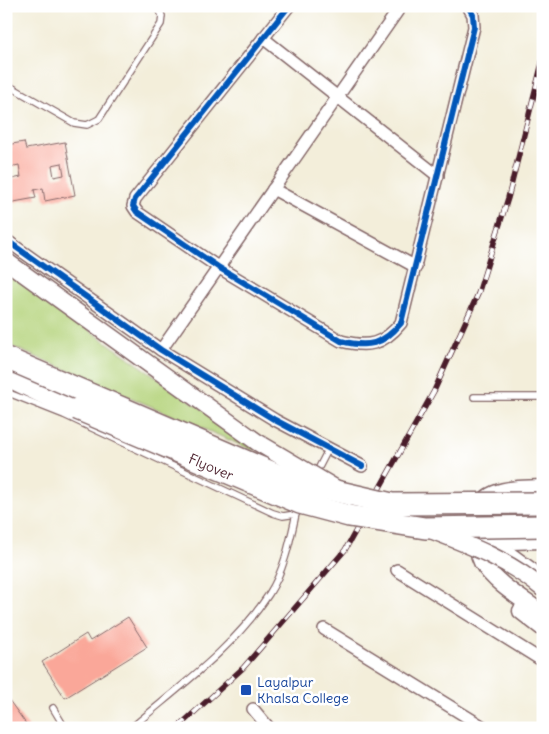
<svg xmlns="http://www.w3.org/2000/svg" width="549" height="734" viewBox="0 0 549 734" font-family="Delius,sans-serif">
  <rect width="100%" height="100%" fill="#fff"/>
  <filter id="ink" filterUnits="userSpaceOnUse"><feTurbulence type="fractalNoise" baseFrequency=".02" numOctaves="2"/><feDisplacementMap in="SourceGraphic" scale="10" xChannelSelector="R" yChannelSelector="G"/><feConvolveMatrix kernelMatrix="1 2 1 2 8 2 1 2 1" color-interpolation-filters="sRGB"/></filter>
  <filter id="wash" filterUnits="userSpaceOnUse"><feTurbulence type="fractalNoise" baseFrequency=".0096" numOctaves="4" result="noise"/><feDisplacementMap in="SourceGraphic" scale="20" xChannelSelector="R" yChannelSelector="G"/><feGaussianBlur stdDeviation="1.12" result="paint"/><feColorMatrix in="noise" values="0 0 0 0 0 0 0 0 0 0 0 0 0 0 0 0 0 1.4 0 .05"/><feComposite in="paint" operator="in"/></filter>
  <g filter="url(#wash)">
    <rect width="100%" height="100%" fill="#f3eeda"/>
    <path fill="#b4d37a" stroke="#7f7952" d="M6 272 251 443 255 447 252 450 248 448 6 344Z"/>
    <g id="blocks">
      <g fill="#faa799" fill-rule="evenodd">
        <path d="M24 142 26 149 65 142 75 195 45 201 43 188 34 190 36 198 8 203 6 145ZM62 163 64 175 54 177 52 165ZM19 165 21 177 12 179 10 167Z"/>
        <path d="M128 617 147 647 65 698 42 662 86 634 90 641Z"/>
        <path d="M6 696 29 728H6Z"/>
      </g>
    </g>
  </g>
  <g filter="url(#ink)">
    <use href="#blocks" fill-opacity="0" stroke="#856768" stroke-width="1"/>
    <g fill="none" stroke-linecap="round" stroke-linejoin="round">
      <g stroke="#856768" stroke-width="8">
        <g id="lane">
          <path d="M6 84 74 123 87 125 99 119 161 24 162 16 158 6"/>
          <path d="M6 392 64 415 273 513 283 516 296 514 299 508"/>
          <path d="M474 397H543"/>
          <path d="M315 475 329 448"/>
          <path d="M53 708 65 728"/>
          <path d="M131 728C179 687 234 648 269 594 284 571 290 541 296 514"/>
        </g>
      </g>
      <g stroke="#856768" stroke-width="14">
        <g id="street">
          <path d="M289 6 135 199 133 206 137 212 218 267 341 341C368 348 383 345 401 323L474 27 473 15 468 6"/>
          <path d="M263 38 438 176"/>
          <path d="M273 189 416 267"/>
          <path d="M6 240 161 350 275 420 362 466"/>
          <path d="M161 350 401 6"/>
          <path d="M397 570 543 661"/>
          <path d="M324 629 485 728"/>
          <path d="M253 709 269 728"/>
        </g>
      </g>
      <g stroke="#856768" stroke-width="19">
        <g id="secondary">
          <path d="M543 488C512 489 474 487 476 528 476 539 477 552 482 562 494 583 524 600 543 614"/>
          <path d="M483 542 543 540"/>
          <path d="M485 546 509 555 531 571"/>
          <path d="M521 611 543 628"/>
        </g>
      </g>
      <g stroke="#856768" stroke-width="24">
        <path id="highway" d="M6 375 77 409"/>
      </g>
      <use href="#lane" stroke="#fff" stroke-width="5.5"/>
      <use href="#street" stroke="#fff" stroke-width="11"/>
      <use href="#secondary" stroke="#fff" stroke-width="16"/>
      <use href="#highway" stroke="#fff" stroke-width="21"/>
      <g stroke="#4a1f2b" stroke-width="5.5">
        <path id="rail" d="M177 728 243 668 345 550 434 391 478 294 508 198 543 59"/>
      </g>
      <use href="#rail" stroke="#fff" stroke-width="4" stroke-dasharray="11" stroke-linecap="butt"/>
      <g stroke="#856768" stroke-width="19" stroke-linecap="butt">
        <g id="secondary-bridge">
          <path d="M6 261 257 442 335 488"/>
          <path d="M433 531C472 546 510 561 543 589"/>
        </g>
      </g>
      <g stroke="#856768" stroke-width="24" stroke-linecap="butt">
        <g id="highway-bridge">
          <path d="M6 358 292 481 392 504 543 503"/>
          <path d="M77 409 300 503 349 516 425 528 543 526"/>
        </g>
      </g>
      <use href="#secondary-bridge" stroke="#fff" stroke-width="16"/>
      <use href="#highway-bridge" stroke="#fff" stroke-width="21"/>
      <g stroke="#fff" stroke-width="9">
        <g id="cycleway">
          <path d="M289 6 135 199 133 206 137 212 218 267 341 341C368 348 383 345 401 323L474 27 473 15 468 6"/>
          <path d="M6 240 161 350 275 420 362 466"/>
        </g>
      </g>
      <use href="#cycleway" stroke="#0057b8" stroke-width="6"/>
    </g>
  </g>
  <rect fill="#1a4fb4" stroke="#fff" stroke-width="2" x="240" y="684" width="12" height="12" rx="2.5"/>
  <g text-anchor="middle" stroke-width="5" stroke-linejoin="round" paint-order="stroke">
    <g font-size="14" fill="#4a1f2b" stroke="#fff">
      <text transform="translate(211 467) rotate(23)" y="5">Flyover</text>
    </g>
    <g font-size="14" fill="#164399" stroke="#fff" text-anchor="start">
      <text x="257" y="687">Layalpur<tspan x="257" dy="16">Khalsa College</tspan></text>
    </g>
  </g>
  <rect width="549" height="734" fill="none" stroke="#fff" stroke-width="25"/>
</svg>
